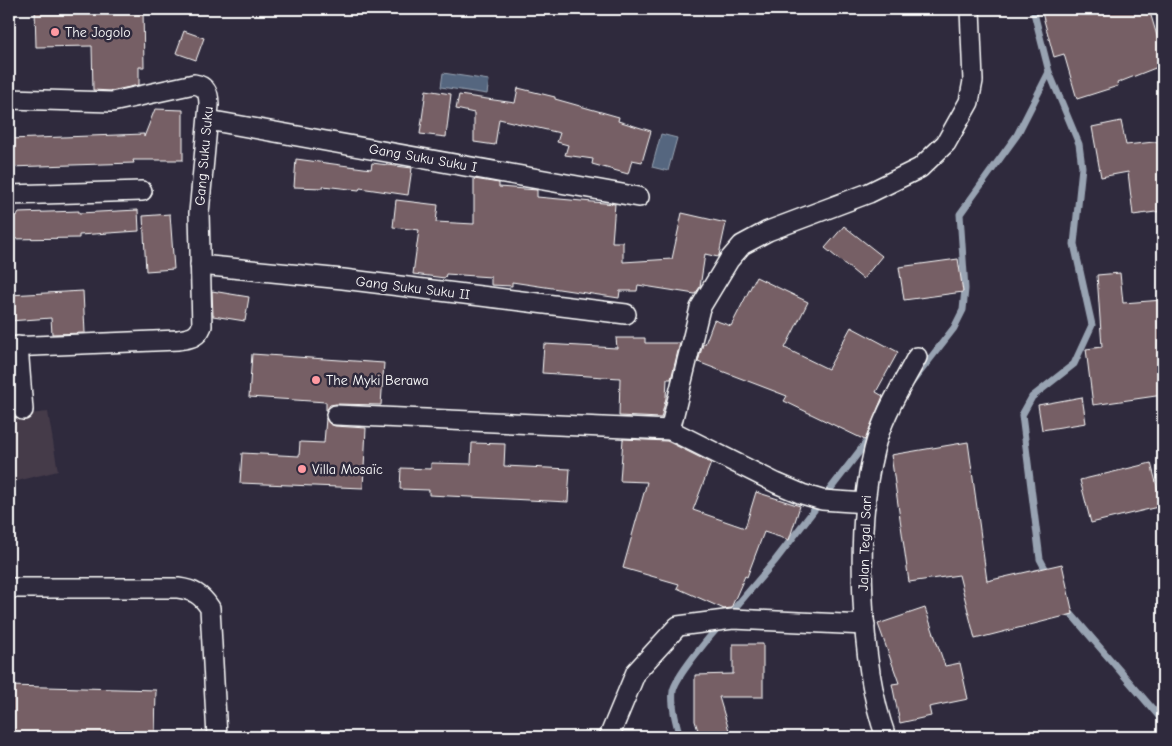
<svg xmlns="http://www.w3.org/2000/svg" width="1172" height="746" viewBox="0 0 1172 746" font-family="'Comic Neue',sans-serif">
<style>
.built{fill:#443a49}
.water{fill:#54667f;stroke:#98a3b2}
.lines{fill:none;stroke-linecap:round;stroke-linejoin:round}
.stream{stroke:#98a3b2;stroke-width:7}
.building{fill:#765f65;stroke:#fff}
.street-casing{stroke:#fff;stroke-width:22}
.street{stroke:#2f2a3d;stroke-width:19}
.poi-dot{fill:#ff9aa2;stroke:#2f2a3d;stroke-width:2}
.labels{text-anchor:middle;dominant-baseline:central;stroke-width:5;stroke-linejoin:round;paint-order:stroke}
.poi-label{font-size:14px;fill:#fff;stroke:#2f2a3d;text-anchor:start}
.street-label{font-size:14px;fill:#fff;stroke:#2f2a3d}
</style>
<rect width="100%" height="100%" fill="#2f2a3d"/>
<filter id="ink" filterUnits="userSpaceOnUse"><feTurbulence type="fractalNoise" baseFrequency=".02" numOctaves="2"/><feDisplacementMap in="SourceGraphic" scale="10" xChannelSelector="R" yChannelSelector="G"/><feConvolveMatrix kernelMatrix="1 2 1 2 8 2 1 2 1" color-interpolation-filters="sRGB"/></filter>
<g filter="url(#ink)">
<polygon class="built" points="48,412 58,471 9,483 9,416"/>
<g class="water">
<polygon points="443,73 489,80 487,94 441,87"/>
<polygon points="661,134 677,138 668,171 652,167"/>
</g>
<g class="lines">
<g class="stream">
<polyline points="1049,72 1079,144 1082,167 1074,244 1092,325 1074,364 1032,397 1022,415 1040,559 1049,576"/>
<polyline points="912,382 954,328 963,310 965,289 960,214 1017,135 1049,72 1033,9"/>
<polyline points="1066,608 1163,721"/>
<polyline points="728,616 774,562 872,435"/>
<path d="M 680,737 C 676,723 671,705 673,691 C 676,676 710,636 721,624"/>
</g>
</g>
<g class="building">
<polygon points="35,9 143,9 144,67 139,67 139,85 111,91 93,90 92,46 36,47"/>
<polygon points="1041,9 1149,9 1158,39 1163,38 1163,65 1117,83 1118,86 1077,99 1064,54 1054,57"/>
<polygon points="184,31 204,38 196,60 176,53"/>
<polygon points="518,88 555,97 555,99 619,117 618,121 651,131 642,162 632,160 628,174 592,164 593,159 565,155 568,145 557,142 560,133 499,119 495,145 474,142 474,113 456,109 459,95 515,103"/>
<polygon points="426,90 451,94 446,137 420,134"/>
<polygon points="155,109 183,110 183,160 133,160 134,163 9,167 9,139 144,134 144,137"/>
<polygon points="1121,121 1126,145 1163,141 1163,211 1133,215 1128,172 1101,177 1092,127"/>
<polygon points="296,159 371,169 372,163 412,168 408,195 360,188 359,190 323,186 323,188 294,187"/>
<polygon points="474,179 499,183 499,187 537,190 537,197 615,204 612,242 623,242 623,262 672,259 682,213 726,223 719,255 718,257 705,254 700,287 695,294 638,285 637,291 620,291 619,298 512,282 512,286 491,285 491,277 446,274 445,278 413,274 419,230 393,227 396,200 438,205 436,222 474,224"/>
<polygon points="138,210 139,231 79,235 79,238 9,239 9,216 18,215 18,213 79,211 79,213"/>
<polygon points="170,214 174,269 146,271 143,216"/>
<polygon points="844,226 882,256 863,279 825,248"/>
<polygon points="958,259 963,292 904,300 899,267"/>
<polygon points="1120,273 1123,303 1163,300 1163,395 1093,405 1086,349 1102,347 1097,275"/>
<polygon points="756,277 808,302 785,348 791,351 828,369 851,327 898,352 876,392 883,396 865,440 784,401 787,396 698,362 703,344 705,344 714,320 731,326"/>
<polygon points="83,291 85,333 52,334 51,318 9,321 9,295"/>
<polygon points="212,291 249,297 245,321 213,316"/>
<polygon points="616,338 645,338 645,343 680,343 671,379 667,379 666,398 661,418 619,416 620,378 542,373 544,344 617,348"/>
<polygon points="252,354 384,363 381,405 336,404 330,405 326,411 326,402 249,397"/>
<polygon points="1082,397 1086,423 1042,430 1038,405"/>
<polygon points="326,418 330,424 335,426 366,428 363,488 240,483 242,453 299,456 300,442 324,443"/>
<polygon points="623,439 667,441 711,463 693,510 745,528 756,492 800,506 789,540 764,532 747,577 745,576 731,608 724,609 677,588 679,584 623,568 647,482 620,481"/>
<polygon points="968,442 987,581 1062,564 1073,614 975,639 959,575 909,582 891,455"/>
<polygon points="472,443 505,444 504,466 570,469 568,502 429,495 429,490 400,489 401,468 431,469 431,463 471,464"/>
<polygon points="1151,463 1162,506 1091,523 1080,480"/>
<polygon points="925,608 945,666 960,663 968,699 929,707 931,716 900,723 892,684 899,683 878,624"/>
<polygon points="733,644 763,644 763,697 719,697 731,737 700,737 695,721 695,675 733,674"/>
<polygon points="9,686 156,690 155,737 9,737"/>
</g>
<g class="lines">
<g class="street-casing">
<g id="street">
<path d="M 9,99 L 112,102 L 194,84 C 207,86 209,94 209,105 L 199,213 L 202,326 C 197,338 190,338 178,340 L 9,347"/>
<polyline points="208,120 639,197"/>
<polyline points="9,195 142,191"/>
<polyline points="200,265 343,279 626,314"/>
<polyline points="18,346 23,410"/>
<polyline points="336,415 670,430 776,483 802,494 822,500 866,503"/>
<polyline points="670,430 700,308 729,260 742,245 768,231 869,193 920,168 946,143 969,102 973,81 970,9"/>
<path d="M 9,588 L 178,588 C 193,590 201,594 210,608 L 217,737"/>
<polyline points="609,737 636,672 678,626 733,619 865,625"/>
<path d="M 886,737 C 859,663 855,527 874,450 C 882,417 901,387 917,357"/>
</g>
</g>
<use href="#street" class="street"/>
</g>
</g>
<g class="poi-dot">
<circle cx="55" cy="32" r="5"/>
<circle cx="316" cy="380" r="5"/>
<circle cx="302" cy="469" r="5"/>
</g>
<g class="labels">
<g class="poi-label">
<text x="65" y="32">The Jogolo</text>
<text x="326" y="380">The Myki Berawa</text>
<text x="312" y="469">Villa Mosaïc</text>
</g>
<g class="street-label">
<text transform="translate(204 156) rotate(-85)">Gang Suku Suku</text>
<text transform="translate(423 158) rotate(10)">Gang Suku Suku I</text>
<text transform="translate(413 288) rotate(7)">Gang Suku Suku II</text>
<text transform="translate(865 543) rotate(-88)">Jalan Tegal Sari</text>
</g>
</g>
<rect width="1172" height="746" fill="none" stroke="#2f2a3d" stroke-width="30"/>
<rect x="15" y="15" width="1142" height="716" fill="none" stroke="#fff" stroke-width="2" filter="url(#ink)"/>
</svg>
